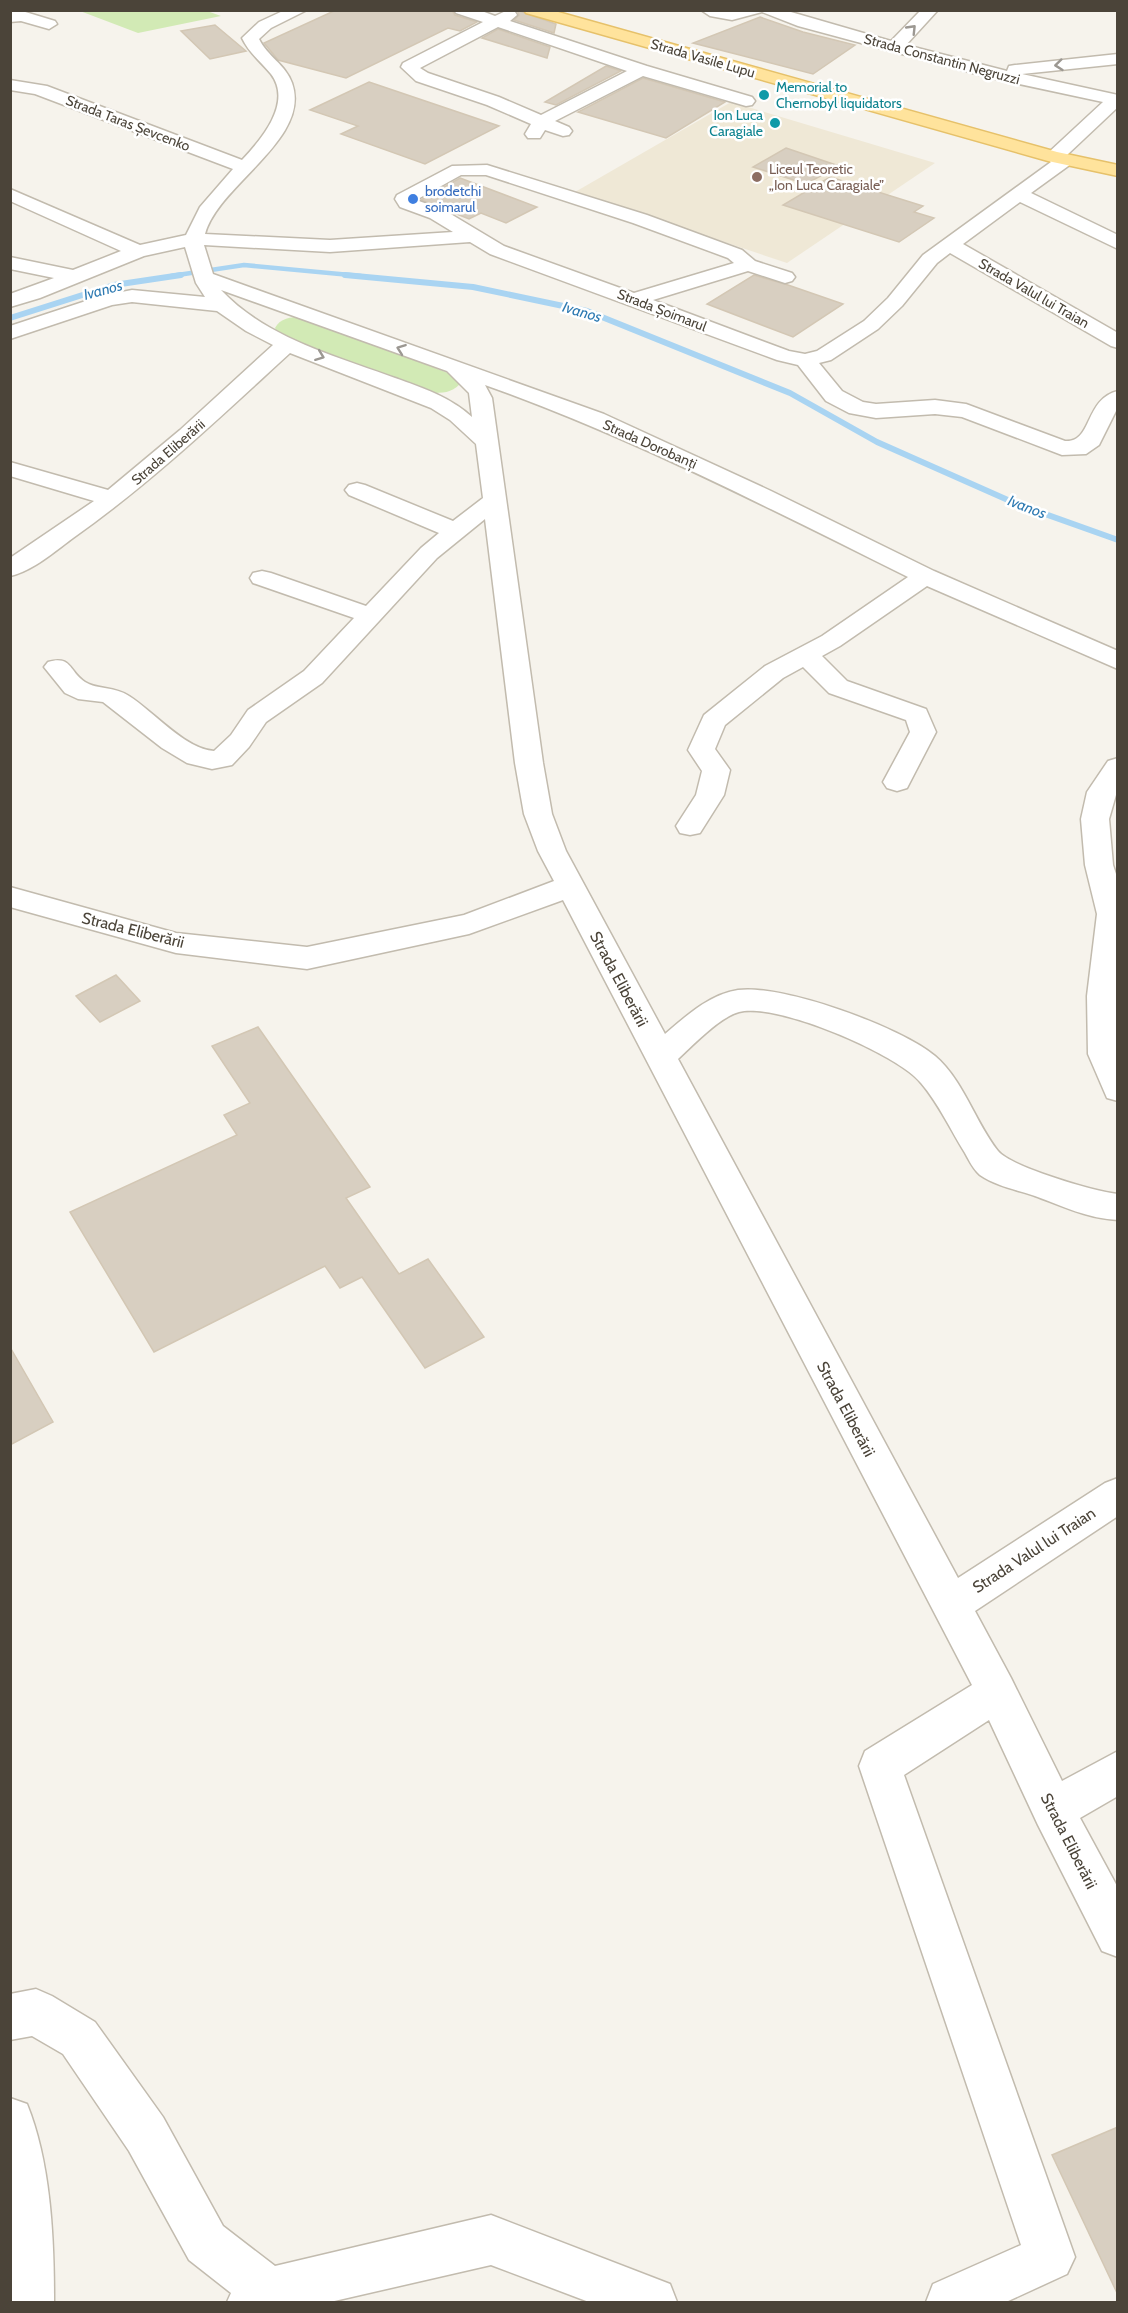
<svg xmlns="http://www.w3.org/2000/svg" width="1128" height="2313" viewBox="0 0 1128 2313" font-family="Cabin,sans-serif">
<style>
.education{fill:#efe8d6}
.green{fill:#d2eab5}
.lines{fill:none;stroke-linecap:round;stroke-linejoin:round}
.stream-far1{stroke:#a9d4f2;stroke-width:4.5}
.stream{stroke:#a9d4f2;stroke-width:6}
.building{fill:#d8cfc1;stroke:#d3c7b4;stroke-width:1.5}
.minor-casing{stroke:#c2bbae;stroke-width:3}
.major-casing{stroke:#e6c16a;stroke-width:3}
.minor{fill:#fff;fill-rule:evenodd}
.major{fill:#ffe39c;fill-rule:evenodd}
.oneway{stroke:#9c9892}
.culture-dot{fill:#0f9aa8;stroke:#fff;stroke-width:2}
.education-dot{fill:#8d6e63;stroke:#fff;stroke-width:2}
.shop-dot{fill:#3f7fe0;stroke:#fff;stroke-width:2}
.labels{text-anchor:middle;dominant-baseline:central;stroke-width:5;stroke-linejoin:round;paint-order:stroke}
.far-street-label{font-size:14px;fill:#4b4439;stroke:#fff}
.far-culture-label{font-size:14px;fill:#0d838f;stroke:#fff;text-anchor:start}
.far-education-label{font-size:14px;fill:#785e54;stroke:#fff;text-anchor:start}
.far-shop-label{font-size:14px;fill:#366cbe;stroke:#fff;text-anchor:start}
.far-water-label{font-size:15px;font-style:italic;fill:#2e7ab2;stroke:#fff}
.street-label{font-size:16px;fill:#4b4439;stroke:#fff}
</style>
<rect width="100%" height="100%" fill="#f6f3ec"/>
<polygon class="education" points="731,102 935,163 787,263 575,192"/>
<g class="green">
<polygon points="207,11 221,16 138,33 80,11"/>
<path d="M 301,317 L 456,376 L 460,384 C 451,393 443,393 430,393 L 278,334 L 275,328 C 280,318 291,317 301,317 Z"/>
</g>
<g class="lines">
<polyline class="stream-far1" points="171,276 244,265 361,276"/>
<g class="stream">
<polyline points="345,275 473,287 587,311 790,393 877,442 1017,504 1118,540"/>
<polyline points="10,318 114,285 181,275"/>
</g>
</g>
<g class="building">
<polygon points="336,10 452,10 455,15 477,22 460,31 448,28 346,78 278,60 264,43"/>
<polygon points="517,10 556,24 554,33 514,20 519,15"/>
<polygon points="760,17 803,32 855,45 813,74 693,43"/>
<polygon points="215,25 246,51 210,59 181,31"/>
<polygon points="498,29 550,47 547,58 482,38"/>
<polygon points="606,66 621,71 556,105 545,102"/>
<polygon points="643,78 725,102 666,138 578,112"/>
<polygon points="369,82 499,126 425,164 341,134 358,126 310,110"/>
<polygon points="786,148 839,166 806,184 753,167"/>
<polygon points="830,177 923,206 914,212 934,218 899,242 783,205"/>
<polygon points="460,178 537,207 506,223 481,213 469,219 421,200"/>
<polygon points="754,275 788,285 843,304 793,337 707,304"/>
<polygon points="116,975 140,1001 100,1022 76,996"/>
<polygon points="258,1027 370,1187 346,1198 399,1274 428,1259 484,1337 425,1368 362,1277 340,1288 325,1266 154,1352 70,1212 237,1135 224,1115 250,1103 212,1046"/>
<polygon points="10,1347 53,1422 10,1445"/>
<polygon points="1118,2127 1118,2295 1052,2155"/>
</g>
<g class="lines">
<g class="minor-casing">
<g id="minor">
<path d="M 285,10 L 307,10 L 271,28 L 259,39 C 267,56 286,65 292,83 C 312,139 218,185 205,234 L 330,240 L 453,232 L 430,218 L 400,207 L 395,199 L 397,195 L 452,166 L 487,165 L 647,215 L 742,250 L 755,261 L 792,273 L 795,277 L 792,281 L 785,283 L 748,271 L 653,300 L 789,351 L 805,354 L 817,351 L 864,321 L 888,298 L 923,255 L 1051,162 L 1045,157 L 1048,153 L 1103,102 L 991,78 L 798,26 L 762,12 L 732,20 L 710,16 L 701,10 L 784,10 L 891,41 L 921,10 L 938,10 L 906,45 L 1007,71 L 1009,66 L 1015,65 L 1118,54 L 1118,64 L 1022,74 L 1118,95 L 1118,107 L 1067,155 L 1074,160 L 1071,164 L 1031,193 L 1118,235 L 1118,249 L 1020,202 L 963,244 L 1118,333 L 1118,348 L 1111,346 L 950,253 L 937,263 L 902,306 L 878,329 L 831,360 L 819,363 L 842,391 L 863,402 L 876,404 L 935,400 L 966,404 L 1065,441 C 1093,443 1084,399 1118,391 L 1118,407 L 1099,445 L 1086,454 L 1062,455 L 962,417 L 935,414 L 876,418 L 849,413 L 826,401 L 798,365 L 777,360 L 490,254 L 470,242 L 330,252 L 204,245 L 213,274 L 604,414 L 771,491 L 934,571 L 1118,651 L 1118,669 L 927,586 L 840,646 L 822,656 L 847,681 L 926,709 L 936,732 L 907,788 L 897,791 L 887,788 L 883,782 L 910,732 L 906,720 L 829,693 L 803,667 L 783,678 L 725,725 L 715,749 L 730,770 L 724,795 L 700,833 L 690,835 L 680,833 L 676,826 L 696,795 L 702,771 L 688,750 L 704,715 L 765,666 L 822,636 L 908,577 C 769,508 631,437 485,385 L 492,398 L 543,763 L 552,814 L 566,851 L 665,1034 C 686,1016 710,994 738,990 C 782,984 901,1027 935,1056 C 964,1081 975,1122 998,1151 C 1011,1167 1096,1192 1118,1194 L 1118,1220 C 1089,1219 1062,1206 1035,1196 C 1017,1190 996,1186 980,1175 C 973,1169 969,1160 965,1153 C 950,1129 939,1104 921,1083 C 898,1054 776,1002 739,1012 C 720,1017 693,1045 678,1059 L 958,1578 L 1105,1483 L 1118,1478 L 1118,1516 L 975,1611 L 1011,1678 L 1062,1781 L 1118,1751 L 1118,1796 L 1080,1818 L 1118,1888 L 1118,1957 L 1102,1951 L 1038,1825 L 989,1720 L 904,1775 L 1075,2257 L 1067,2274 L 1006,2302 L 926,2302 L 933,2284 L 1021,2245 L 859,1766 L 865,1751 L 972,1685 L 563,900 L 469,934 L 307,969 L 176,953 L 10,907 L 10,887 L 176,933 L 307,947 L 464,915 L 554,881 L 538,851 L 524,814 L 515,763 L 485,519 L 437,558 L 322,683 L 266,722 L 249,747 L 232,765 L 212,769 L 187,763 L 162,748 L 103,702 L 78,699 L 65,693 L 44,667 L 48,662 C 72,655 69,672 85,682 C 98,690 114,686 129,696 C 153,711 185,749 214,751 L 231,735 L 248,710 L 304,671 L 354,618 L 253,583 L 250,578 L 253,573 L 262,571 L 271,573 L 366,606 L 421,548 L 439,533 L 349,495 L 345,490 L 349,485 L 357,483 L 365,485 L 453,521 L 483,498 L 476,444 L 450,420 L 431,408 L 290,353 C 220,417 151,483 73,538 C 55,551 33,571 10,576 L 10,558 L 94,501 L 10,476 L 10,462 L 108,490 L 180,430 L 273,345 L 246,331 L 217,311 L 132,302 L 112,305 L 10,339 L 10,326 L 101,296 L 132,290 L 205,297 L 196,283 L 185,247 L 144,256 L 40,298 L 10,307 L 10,294 L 54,278 L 10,269 L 10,257 L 73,270 L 121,251 L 10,201 L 10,189 L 140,245 L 186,235 L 200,207 L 233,169 L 35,94 L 10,90 L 10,80 L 47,86 L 242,160 C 261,140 293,103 271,74 C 261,62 249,53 242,38 L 259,22 ZM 461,175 L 486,175 L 633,223 L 728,258 L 734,263 L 634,293 L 504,246 L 444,210 L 416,200 ZM 221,290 L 447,371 L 469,393 L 472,417 C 450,397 423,388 395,378 C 335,356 266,338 221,290 Z"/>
<path d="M 454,10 L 479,10 L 495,16 L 508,10 L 515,12 L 517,15 L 510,21 L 647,66 L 752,97 L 755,101 L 752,105 L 746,106 L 643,76 L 555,121 L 569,127 L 572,131 L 569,135 L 563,136 L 545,130 L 540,138 L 528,138 L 525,134 L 531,124 L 487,105 L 416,81 L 401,67 L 403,63 L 483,22 L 456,13 ZM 498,27 L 627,71 L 541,115 L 499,97 L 428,73 L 420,68 Z"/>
<polygon points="22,11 55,21 57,24 49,29 21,21 10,22 10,12"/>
<polygon points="1118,758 1118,788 1109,819 1113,865 1118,880 1118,1101 1107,1098 1088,1054 1087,996 1097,914 1085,865 1081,819 1087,792 1108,761"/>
<polygon points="36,1989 52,1996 95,2022 163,2117 223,2226 275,2266 491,2215 670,2284 677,2302 589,2302 491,2265 330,2302 227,2302 231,2293 189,2260 129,2151 63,2054 32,2036 10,2040 10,1994"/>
<path d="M 10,2098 L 27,2104 C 51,2163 54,2239 54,2302 L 10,2302 Z"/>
</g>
</g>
<g class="major-casing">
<polygon id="major" points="524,10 551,10 1057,152 1118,165 1118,176 1048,161 526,13"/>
</g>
<use href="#minor" class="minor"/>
<use href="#major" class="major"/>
</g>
<defs><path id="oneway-chevron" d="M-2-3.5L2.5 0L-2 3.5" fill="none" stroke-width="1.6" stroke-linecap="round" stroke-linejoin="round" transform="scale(1.5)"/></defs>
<g class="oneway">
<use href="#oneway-chevron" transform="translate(912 29) rotate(-46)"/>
<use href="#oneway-chevron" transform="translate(1059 65) rotate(174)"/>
<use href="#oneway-chevron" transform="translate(401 349) rotate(-160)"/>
<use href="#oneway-chevron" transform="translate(320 356) rotate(21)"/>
</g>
<g class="culture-dot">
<circle cx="764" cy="95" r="6"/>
<circle cx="775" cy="123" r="6"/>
</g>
<circle class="education-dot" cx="757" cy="177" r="6"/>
<circle class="shop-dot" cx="413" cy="199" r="6"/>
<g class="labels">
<g class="far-street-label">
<text transform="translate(703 58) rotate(16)">Strada Vasile Lupu</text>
<text transform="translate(942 59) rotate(15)">Strada Constantin Negruzzi</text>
<text transform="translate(128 123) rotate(21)">Strada Taras Șevcenko</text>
<text transform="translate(1034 293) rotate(30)">Strada Valul lui Traian</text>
<text transform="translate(662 310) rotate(21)">Strada Șoimarul</text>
<text transform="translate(650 444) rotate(24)">Strada Dorobanți</text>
<text transform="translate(168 452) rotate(-41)">Strada Eliberării</text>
</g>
<g class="far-culture-label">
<text x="776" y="87">Memorial to<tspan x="776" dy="16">Chernobyl liquidators</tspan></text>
<text x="763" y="115" text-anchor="end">Ion Luca<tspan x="763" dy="16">Caragiale</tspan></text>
</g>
<g class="far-education-label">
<text x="769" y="169">Liceul Teoretic<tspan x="769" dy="16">„Ion Luca Caragiale”</tspan></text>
</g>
<g class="far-shop-label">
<text x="425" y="191">brodetchi<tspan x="425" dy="16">soimarul</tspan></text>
</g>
<g class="far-water-label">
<text transform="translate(103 290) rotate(-15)">Ivanos</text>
<text transform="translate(582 312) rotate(16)">Ivanos</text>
<text transform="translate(1027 507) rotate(21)">Ivanos</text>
</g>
<g class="street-label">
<text transform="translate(133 930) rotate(14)">Strada Eliberării</text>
<text transform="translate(619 979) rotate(62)">Strada Eliberării</text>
<text transform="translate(846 1409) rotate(62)">Strada Eliberării</text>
<text transform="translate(1034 1550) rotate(-33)">Strada Valul lui Traian</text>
<text transform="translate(1069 1841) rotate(63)">Strada Eliberării</text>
</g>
</g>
<rect width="1128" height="2313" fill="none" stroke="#4b4439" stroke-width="24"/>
</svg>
